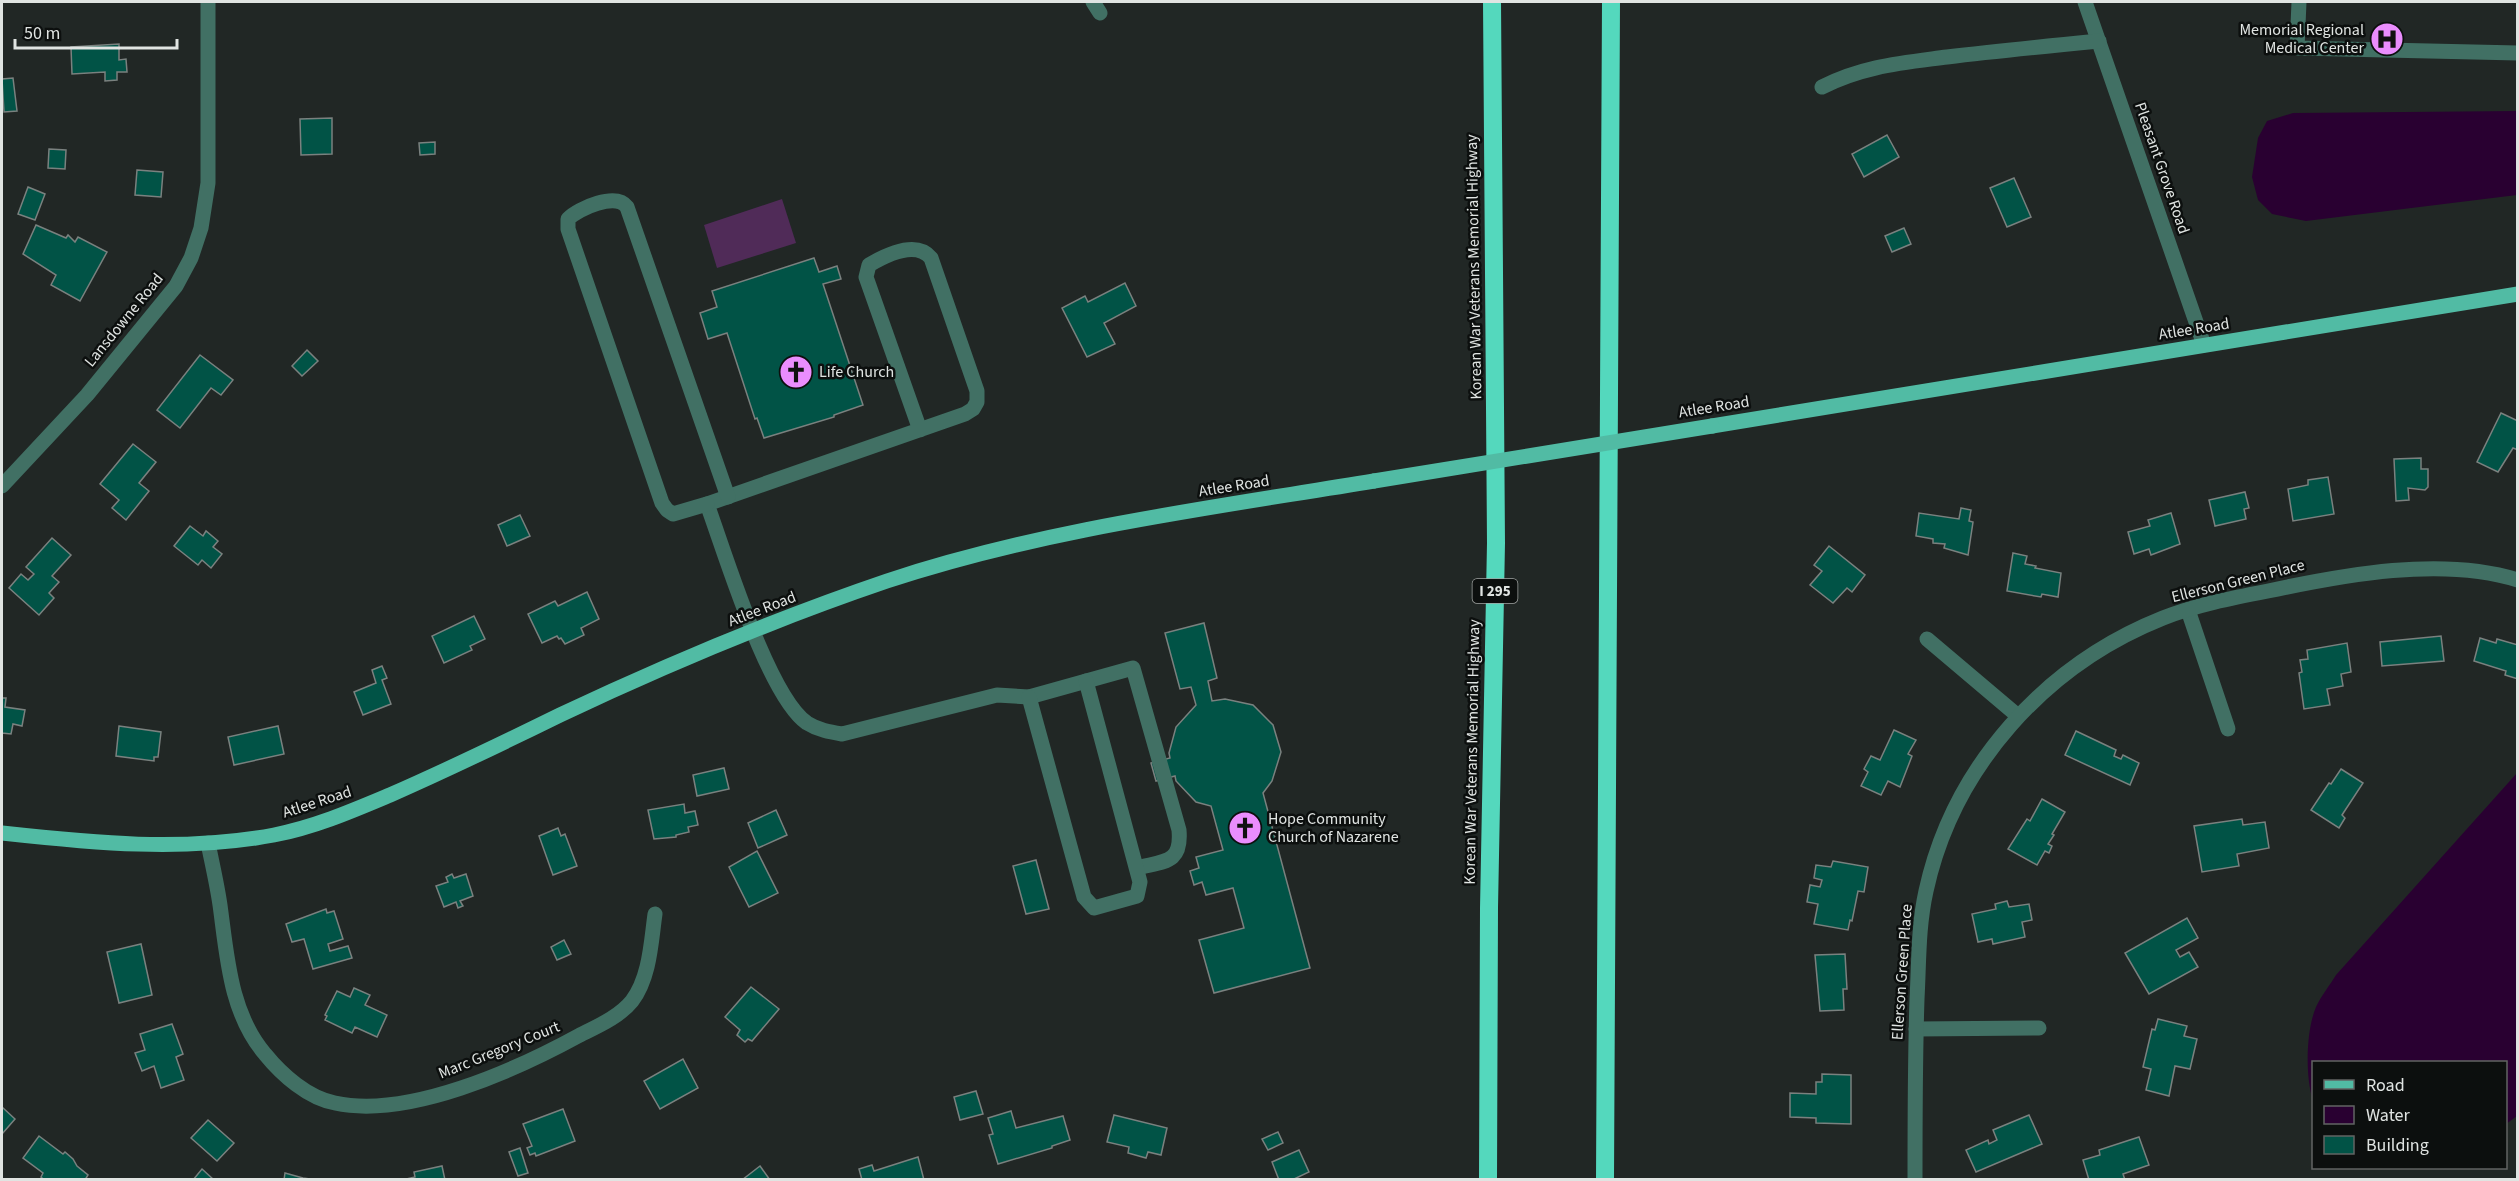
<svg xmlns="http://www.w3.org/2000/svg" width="2519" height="1181" viewBox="0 0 2519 1181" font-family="'Source Sans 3',sans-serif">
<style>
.green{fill:#502b58}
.water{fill:#290031}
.building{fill:#015346;stroke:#7a817f;stroke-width:1.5}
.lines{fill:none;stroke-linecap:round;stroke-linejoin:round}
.minor{stroke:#417064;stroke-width:15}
.major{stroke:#51bba4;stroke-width:15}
.highway{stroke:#54d8bd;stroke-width:18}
.major-bridge{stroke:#51bba4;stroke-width:15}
.labels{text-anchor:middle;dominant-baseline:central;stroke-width:5;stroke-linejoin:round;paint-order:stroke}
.shield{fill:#0c0f0e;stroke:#a0a4a2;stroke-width:1.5}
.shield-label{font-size:15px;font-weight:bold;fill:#e0e4e2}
.poi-label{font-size:16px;fill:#e0e4e2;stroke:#0c0f0e;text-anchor:start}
.street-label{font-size:16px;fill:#e0e4e2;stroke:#0c0f0e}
</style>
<rect width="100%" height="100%" fill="#212725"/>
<polygon class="green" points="782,199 796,243 717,268 704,225"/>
<g class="water">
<polygon points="2517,111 2517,195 2306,221 2272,214 2258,200 2252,177 2258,138 2267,121 2293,113"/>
<path d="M 2517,773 L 2517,1116 L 2506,1124 L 2506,1062 L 2314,1062 L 2313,1100 C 2305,1077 2306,1030 2316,1007 C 2321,996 2330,985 2336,975 Z"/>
</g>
<g class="building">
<polygon points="119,44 119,60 126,59 127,72 117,72 117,80 105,81 105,72 72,74 71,47"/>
<polygon points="13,78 17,111 4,112 2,79"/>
<polygon points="332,118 332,154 301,155 300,119"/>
<polygon points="1887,135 1899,157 1864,177 1852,154"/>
<polygon points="435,142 435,154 420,155 419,143"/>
<polygon points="49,149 66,150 65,169 48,168"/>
<polygon points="137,170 163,172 161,197 135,195"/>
<polygon points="2014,178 2031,217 2007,227 1990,188"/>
<polygon points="28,187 45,194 35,220 18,214"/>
<polygon points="36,225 66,238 68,235 75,242 78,237 107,252 80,301 51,285 56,275 23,254"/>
<polygon points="1904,228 1911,244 1892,252 1885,236"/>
<polygon points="814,258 819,272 837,266 841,279 823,284 863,405 834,415 834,417 764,438 757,418 755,419 727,333 708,339 700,313 717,307 712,291"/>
<polygon points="1125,283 1136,306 1104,323 1115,344 1087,357 1062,308 1085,296 1088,302"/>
<polygon points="307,350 318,361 302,376 292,366"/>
<polygon points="200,355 233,380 221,395 211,388 180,428 157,410"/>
<polygon points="2501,413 2518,421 2518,450 2513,448 2498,472 2477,462"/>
<polygon points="133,444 156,462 139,483 149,491 126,520 112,508 119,500 100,484"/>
<polygon points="2421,458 2421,469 2428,469 2428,487 2425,490 2408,488 2409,500 2396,501 2394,459"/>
<polygon points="2328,477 2334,514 2293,521 2288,489 2308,485 2308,480"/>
<polygon points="2245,492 2249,508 2244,509 2246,519 2215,526 2209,500"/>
<polygon points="1961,508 1971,510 1969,521 1973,522 1968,555 1944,548 1945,544 1933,543 1933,539 1916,536 1919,513 1959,519"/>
<polygon points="2171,513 2180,544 2151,555 2149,549 2134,554 2128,532 2150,526 2148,520"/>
<polygon points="520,515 530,536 507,546 498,525"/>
<polygon points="190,526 203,536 206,531 218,541 213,547 222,554 211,568 202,560 198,565 174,546"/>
<polygon points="52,538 71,555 52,576 59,582 49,593 54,598 39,615 9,588 21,574 28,580 34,574 26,567"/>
<polygon points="1829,546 1865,575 1852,592 1847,588 1833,603 1810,585 1822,571 1814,565"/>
<polygon points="2013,553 2027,556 2025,564 2036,566 2035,568 2061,573 2058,597 2042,594 2041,597 2007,591"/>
<polygon points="587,592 599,619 581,628 584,635 565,644 561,638 559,639 557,636 542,643 528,614 555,601 558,606"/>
<polygon points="474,616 485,639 470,646 472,650 444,663 432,636"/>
<polygon points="1204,623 1217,678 1208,681 1212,701 1225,699 1253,705 1273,725 1281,752 1272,781 1263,793 1310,968 1214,993 1199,940 1244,928 1233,888 1206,895 1202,882 1194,885 1190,871 1199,868 1196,857 1223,850 1211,806 1196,802 1176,781 1175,776 1156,781 1151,763 1170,758 1169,753 1176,727 1196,705 1191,687 1180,689 1165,633"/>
<polygon points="2441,636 2444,661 2382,666 2380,642"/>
<polygon points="2480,638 2496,643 2497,639 2518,645 2518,679 2505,675 2506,671 2474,661"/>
<polygon points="2347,643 2351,672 2341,674 2343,686 2327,689 2330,705 2304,709 2299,673 2302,672 2300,660 2308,659 2307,650"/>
<polygon points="382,666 387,678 382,680 391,704 363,715 354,692 376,683 372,670"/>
<polygon points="2,698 6,698 5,707 25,710 22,726 13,724 11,734 2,733"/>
<polygon points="119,726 161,732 158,757 154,757 154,761 116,756"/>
<polygon points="278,726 284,754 234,765 228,737"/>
<polygon points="1894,730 1916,740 1908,754 1912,756 1900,787 1888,781 1881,795 1861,786 1868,772 1864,769 1871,756 1880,760"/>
<polygon points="2076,731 2116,750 2114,756 2121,759 2123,755 2139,763 2130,785 2065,755"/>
<polygon points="724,768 729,789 697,796 693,775"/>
<polygon points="2341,769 2363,783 2342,815 2345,818 2339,828 2311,810 2329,783 2331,784"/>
<polygon points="2042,799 2065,812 2052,834 2054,835 2048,844 2052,846 2049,853 2045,851 2037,865 2008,849 2027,819 2030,821"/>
<polygon points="684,804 685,813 695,811 698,825 688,827 689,832 676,835 676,837 654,839 648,810"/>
<polygon points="776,810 787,835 758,848 748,823"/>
<polygon points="2242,819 2243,825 2265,822 2269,848 2237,854 2239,866 2202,872 2194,826"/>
<polygon points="558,828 561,836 565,834 577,866 553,875 539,836"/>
<polygon points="757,851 778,893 749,907 729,867"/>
<polygon points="1036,860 1049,909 1026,914 1013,866"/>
<polygon points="1833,861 1868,867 1864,892 1858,891 1852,921 1850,920 1848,930 1814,924 1818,904 1807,902 1810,885 1820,887 1822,880 1814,878 1816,865 1831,867"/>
<polygon points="452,874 454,878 466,874 473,896 460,901 463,906 458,908 456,902 444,907 436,886 448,882 446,877"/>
<polygon points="2007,901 2009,907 2029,904 2032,920 2022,922 2025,937 1993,944 1992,939 1978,942 1972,914 1996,909 1995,904"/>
<polygon points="326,909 327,913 334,911 343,939 328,944 330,951 348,946 352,958 313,969 304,939 292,942 286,924"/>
<polygon points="2187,918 2198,938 2176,950 2180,957 2189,952 2198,967 2149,994 2125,953"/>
<polygon points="564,940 571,954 557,960 551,947"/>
<polygon points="141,944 152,995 119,1003 107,952"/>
<polygon points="1845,954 1847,989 1843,989 1844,1010 1820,1011 1815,955"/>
<polygon points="751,987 779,1009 752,1041 748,1039 745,1042 737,1035 740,1030 725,1017"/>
<polygon points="354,988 370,995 365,1005 387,1015 377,1037 355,1027 352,1033 325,1020 327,1016 325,1015 337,991 350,997"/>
<polygon points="2158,1019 2187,1026 2184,1036 2197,1039 2190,1069 2175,1066 2169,1096 2146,1090 2151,1069 2143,1067 2152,1029 2155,1030"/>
<polygon points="172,1024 183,1054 176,1057 184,1080 161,1088 154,1066 142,1071 135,1053 145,1050 140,1034"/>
<polygon points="683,1059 698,1088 660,1109 644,1081"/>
<polygon points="1822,1074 1851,1075 1851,1124 1816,1123 1816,1118 1790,1117 1790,1093 1816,1094 1816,1082 1822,1082"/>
<polygon points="976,1091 983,1114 960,1120 954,1097"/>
<polygon points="2,1107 15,1119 2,1134"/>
<polygon points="563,1109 575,1141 536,1156 535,1153 530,1155 527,1148 532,1146 523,1124"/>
<polygon points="1011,1111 1016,1128 1063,1116 1070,1140 1052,1146 1052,1148 998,1164 989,1135 993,1134 988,1118"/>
<polygon points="1114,1115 1167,1128 1161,1155 1148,1152 1146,1158 1128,1153 1129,1147 1107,1142"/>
<polygon points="2029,1115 2042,1144 1976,1172 1966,1150 1988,1140 1989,1144 1997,1140 1993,1130"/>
<polygon points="208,1120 234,1143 217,1161 191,1138"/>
<polygon points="1278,1132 1283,1143 1268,1150 1262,1139"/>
<polygon points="39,1136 63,1154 65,1152 73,1159 77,1166 88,1175 85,1180 44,1180 41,1177 43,1173 23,1158"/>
<polygon points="2139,1137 2149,1165 2123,1174 2125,1180 2089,1180 2083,1160 2100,1155 2099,1150"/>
<polygon points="520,1148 528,1173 518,1176 509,1152"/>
<polygon points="1299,1150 1309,1172 1292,1180 1279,1180 1272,1162"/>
<polygon points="918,1157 924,1180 862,1180 859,1169 872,1165 874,1171"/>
<polygon points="442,1166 445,1180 402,1180 415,1177 414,1172"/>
<polygon points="760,1166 770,1180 742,1180"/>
<polygon points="202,1169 214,1180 193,1180"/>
<polygon points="285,1173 303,1178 317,1180 284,1180"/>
</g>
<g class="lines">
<g class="minor">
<polyline points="1093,2 1100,13"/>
<polyline points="2085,2 2204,345"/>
<polyline points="2299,2 2297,48 2518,53"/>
<path d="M 1822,87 C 1863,66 1902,63 1947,57 C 1997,51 2048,46 2099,41"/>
<path d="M 920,430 L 866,277 L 869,265 C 886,255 916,240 931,258 L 977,391 L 977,402 L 973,409 L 965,414 L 707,504 C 725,553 768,696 807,723 C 818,730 830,732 842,734 L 997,695 L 1029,697 L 1133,668 L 1179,830 C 1182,864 1164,861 1137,868"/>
<polyline points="2,486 87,395 176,286 191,258 201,228 208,183 208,2"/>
<path d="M 707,504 L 673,514 L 667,510 L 662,503 L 568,229 L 568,219 C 579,208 616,192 627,207 L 728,497"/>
<polyline points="2188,610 2228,729"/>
<polyline points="1927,639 2018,716"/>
<polyline points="1029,697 1084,897 1094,908 1137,896 1140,882 1086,681"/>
<path d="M 208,843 C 212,863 217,884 220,905 C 227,956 230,1013 265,1054 C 282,1075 308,1098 335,1103 C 408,1119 516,1070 580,1035 C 598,1026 619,1017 632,1001 C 650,977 651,942 655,914"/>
<polyline points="1916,1029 2039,1028"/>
<path d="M 1915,1180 C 1915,1119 1915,1059 1917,999 C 1919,963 1918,927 1926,891 C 1953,767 2045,665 2163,618 C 2196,605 2232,598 2268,591 C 2343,575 2442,556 2518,580"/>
</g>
<g class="major">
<polyline points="1712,426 2518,294"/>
<path d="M 2,833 C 93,843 183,852 274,835 C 315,827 352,811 390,795 C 447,770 503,743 560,715 C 666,665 775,619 887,581 C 1044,529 1211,508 1374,481"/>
</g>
<g class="highway">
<polyline points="1488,1180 1489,908 1496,543 1492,2"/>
<polyline points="1605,1180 1611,2"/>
</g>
<polyline class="major-bridge" points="1374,481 1712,426"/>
</g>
<defs>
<g id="hospital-disc" transform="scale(1.725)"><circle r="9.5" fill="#ea8dfd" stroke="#0c0f0e"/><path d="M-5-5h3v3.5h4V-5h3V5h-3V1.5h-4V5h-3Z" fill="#111"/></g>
<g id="church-disc" transform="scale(1.725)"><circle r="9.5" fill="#ea8dfd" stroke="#0c0f0e"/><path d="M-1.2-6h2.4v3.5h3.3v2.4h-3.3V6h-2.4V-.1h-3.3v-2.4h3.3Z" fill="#111"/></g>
</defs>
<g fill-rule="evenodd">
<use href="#hospital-disc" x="2387" y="39"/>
<use href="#church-disc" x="796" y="372"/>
<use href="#church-disc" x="1245" y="828"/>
</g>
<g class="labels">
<rect class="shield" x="1472.5" y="579" width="45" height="24" rx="4.5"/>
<g class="shield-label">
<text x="1495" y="591">I 295</text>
</g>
<g class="poi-label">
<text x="2364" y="30" text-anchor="end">Memorial Regional<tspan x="2364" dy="18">Medical Center</tspan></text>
<text x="819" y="372">Life Church</text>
<text x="1268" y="819">Hope Community<tspan x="1268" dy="18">Church of Nazarene</tspan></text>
</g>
<g class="street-label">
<text transform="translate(2162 168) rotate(71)">Pleasant Grove Road</text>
<text transform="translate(1474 267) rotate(-91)">Korean War Veterans Memorial Highway</text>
<text transform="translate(124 320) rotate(-51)">Lansdowne Road</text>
<text transform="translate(2194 329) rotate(-9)">Atlee Road</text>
<text transform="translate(1714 407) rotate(-9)">Atlee Road</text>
<text transform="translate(1234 486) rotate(-9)">Atlee Road</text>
<text transform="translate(2238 581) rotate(-14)">Ellerson Green Place</text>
<text transform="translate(762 609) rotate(-21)">Atlee Road</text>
<text transform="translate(1472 752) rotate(-89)">Korean War Veterans Memorial Highway</text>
<text transform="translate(317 802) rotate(-18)">Atlee Road</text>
<text transform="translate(1902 972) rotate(-86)">Ellerson Green Place</text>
<text transform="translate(499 1050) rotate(-22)">Marc Gregory Court</text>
</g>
</g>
<rect width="2519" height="1181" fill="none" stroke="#e0e4e2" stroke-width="6"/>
<rect x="2312" y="1061" width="195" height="108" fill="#0c0f0e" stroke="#616463" stroke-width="1.5"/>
<rect x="2324" y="1080" width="30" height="9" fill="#51bba4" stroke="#616463" stroke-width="1.5"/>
<text x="2366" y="1091" font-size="18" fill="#e0e4e2">Road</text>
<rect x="2324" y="1106" width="30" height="18" fill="#290031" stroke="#616463" stroke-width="1.5"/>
<text x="2366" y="1121" font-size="18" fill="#e0e4e2">Water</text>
<rect x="2324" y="1136" width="30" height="18" fill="#015346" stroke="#616463" stroke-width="1.5"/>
<text x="2366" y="1151" font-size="18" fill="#e0e4e2">Building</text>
<path d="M15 39v9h162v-9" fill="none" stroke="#e0e4e2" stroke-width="3"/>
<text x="24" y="39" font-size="18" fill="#e0e4e2" stroke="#0c0f0e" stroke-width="4.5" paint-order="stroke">50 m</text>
</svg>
